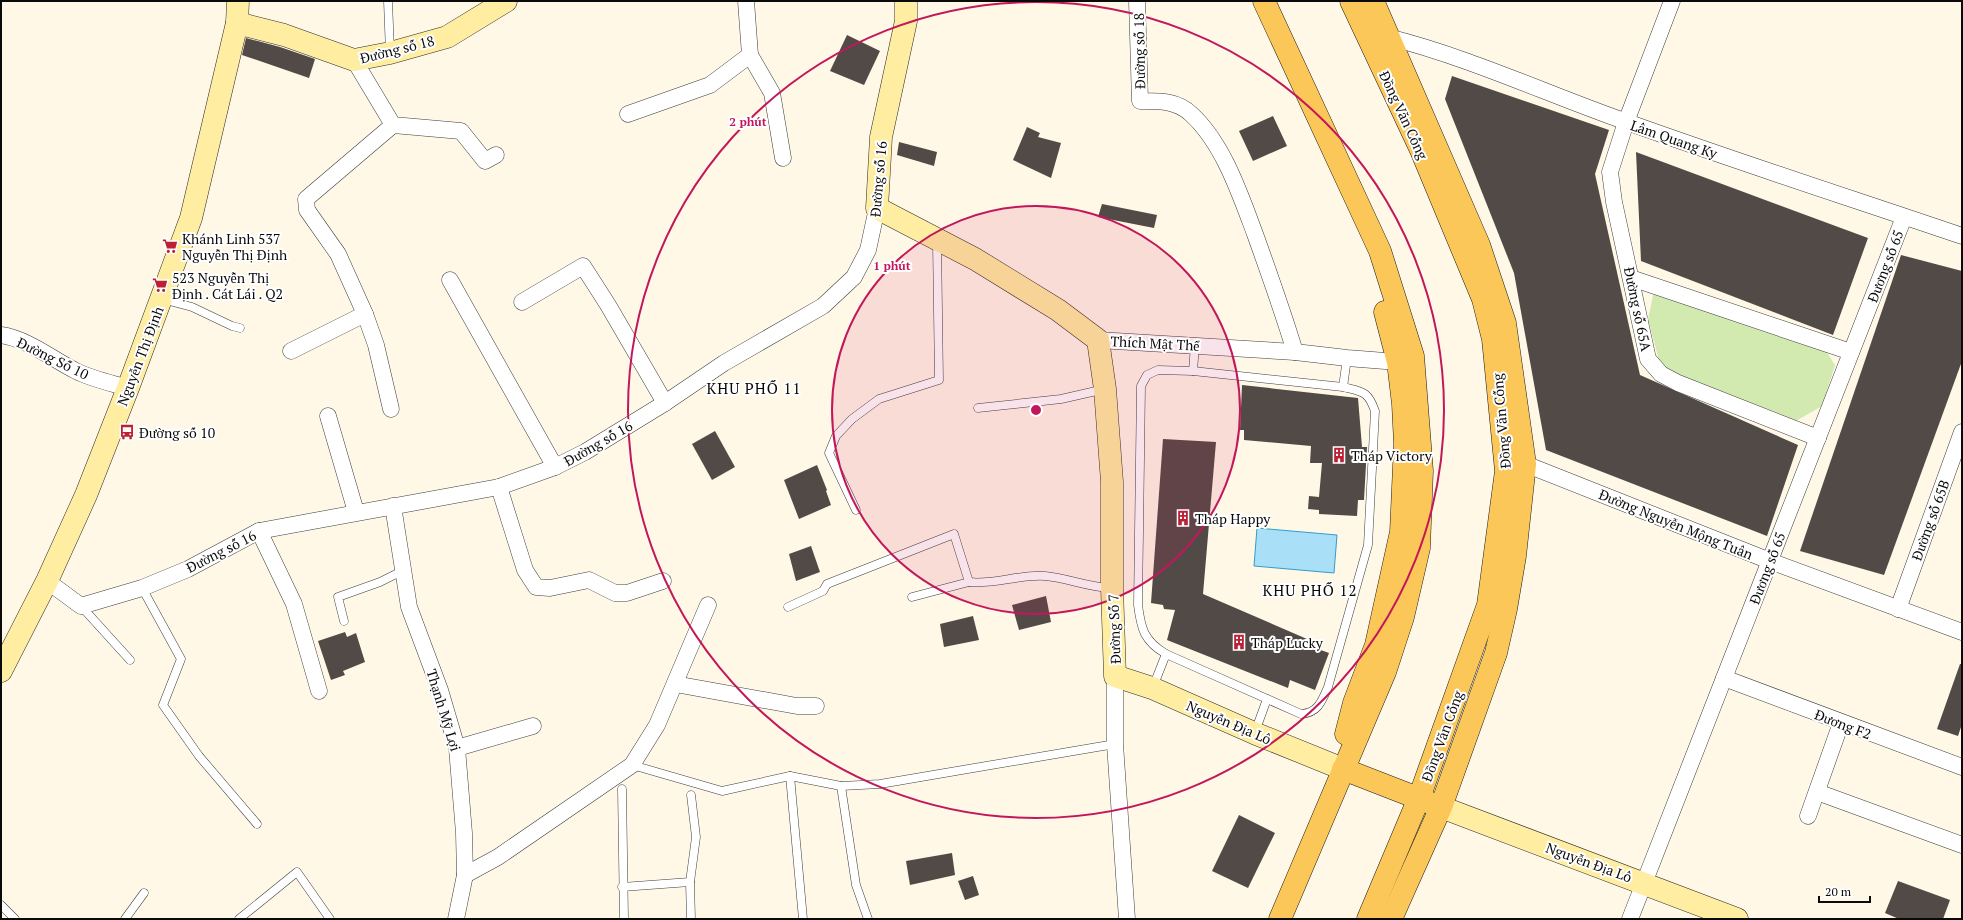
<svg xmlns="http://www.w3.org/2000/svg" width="1963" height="920" viewBox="0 0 1963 920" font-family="'PT Serif',serif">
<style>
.green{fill:#d2e9b0}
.water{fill:#aae0f7;stroke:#309ccf}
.building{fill:#524a46}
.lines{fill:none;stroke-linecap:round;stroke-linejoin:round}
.lane-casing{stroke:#3d3d3d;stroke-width:9}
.street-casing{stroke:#3d3d3d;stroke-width:17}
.secondary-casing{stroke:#2c2c2c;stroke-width:23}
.primary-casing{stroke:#1b1b1b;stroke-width:23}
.lane{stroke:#fff;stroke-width:8}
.street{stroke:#fff;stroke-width:16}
.secondary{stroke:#ffeda1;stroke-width:22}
.primary{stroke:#fcc759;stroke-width:22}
.ring{fill:none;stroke:#c2185b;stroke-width:2}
.labels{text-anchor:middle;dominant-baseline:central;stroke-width:4;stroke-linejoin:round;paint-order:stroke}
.street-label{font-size:14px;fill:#0a0a0a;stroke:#fff}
.poi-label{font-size:14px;fill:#0a0a0a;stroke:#fff;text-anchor:start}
.neighbourhood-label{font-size:15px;letter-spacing:1px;fill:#0a0a0a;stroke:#fff}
.centre{fill:#c2185b;stroke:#fff;stroke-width:2}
.ring-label{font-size:12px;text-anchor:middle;font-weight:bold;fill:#c2185b;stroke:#fff;stroke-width:4;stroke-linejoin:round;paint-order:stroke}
</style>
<rect width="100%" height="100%" fill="#fff8e6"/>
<polygon class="green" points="1654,291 1826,351 1835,365 1822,406 1796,421 1661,368 1648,319"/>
<polygon class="water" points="1257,528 1337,535 1334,573 1254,566"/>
<g class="building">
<polygon points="847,35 880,51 864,85 830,71"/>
<polygon points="246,38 280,47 315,59 309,78 242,55"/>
<polygon points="1452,76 1609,130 1595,174 1640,375 1798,445 1767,536 1546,450 1514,273 1445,99"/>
<polygon points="1273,116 1287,146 1253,161 1239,131"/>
<polygon points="1027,127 1040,133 1038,137 1061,143 1051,178 1013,160"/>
<polygon points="899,142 937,152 934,166 897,155"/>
<polygon points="1636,152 1868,238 1833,335 1641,261"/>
<polygon points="1102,204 1157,215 1154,228 1098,217"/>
<polygon points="1901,255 1962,271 1962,361 1884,575 1800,551"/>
<polygon points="1242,385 1358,398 1362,447 1367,447 1364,500 1358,500 1357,516 1319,514 1319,510 1308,509 1309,496 1319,497 1322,463 1310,463 1311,446 1244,440 1244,430 1240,430"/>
<polygon points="715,431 735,467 712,480 692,444"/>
<polygon points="1163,439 1216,442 1203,594 1307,639 1304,644 1329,653 1315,690 1290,680 1288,688 1167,640 1175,610 1164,609 1163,605 1151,603"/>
<polygon points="817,465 827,490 826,491 831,505 799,519 784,480"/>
<polygon points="811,546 820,572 796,581 789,554"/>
<polygon points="1046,596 1051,622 1019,630 1012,605"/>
<polygon points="973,616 979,640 944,647 940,624"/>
<polygon points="345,632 347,637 356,633 365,662 343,671 345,675 331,680 318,641"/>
<polygon points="1960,664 1962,664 1962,724 1958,736 1937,729"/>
<polygon points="1239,815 1275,833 1248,888 1212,871"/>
<polygon points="952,853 955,875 910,885 906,861"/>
<polygon points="973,876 979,895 965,900 958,881"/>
<polygon points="1898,881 1950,900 1943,919 1899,919 1885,913"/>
</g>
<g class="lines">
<g class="lane-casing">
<g id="lane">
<polyline points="388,1 390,52"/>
<polyline points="162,299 192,307 232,326 240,328"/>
<path d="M 1158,370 L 1193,371 L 1343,387 C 1363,392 1368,391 1375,411 L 1368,545 L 1328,687 C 1322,701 1318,713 1301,714 L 1166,654 C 1144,641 1141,629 1138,605 L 1141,386 L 1147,375 Z"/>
<polyline points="1193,371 1195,345"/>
<polyline points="1343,387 1347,358"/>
<polyline points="978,408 1061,399 1105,389"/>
<polyline points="856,510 829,453 836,436 852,419 879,399 939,380 937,242"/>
<path d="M 969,582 C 995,585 1019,574 1045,576 C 1068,578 1087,587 1111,588"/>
<polyline points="142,588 181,659 163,705 199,756 257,824"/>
<polyline points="81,606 130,660"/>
<polyline points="788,607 823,591 827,584 954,534 969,582 912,597"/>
<polyline points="344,621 338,597 380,582 404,570"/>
<polyline points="1153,687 1166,654"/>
<polyline points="1255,732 1267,699"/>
<polyline points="632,765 722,791 790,776 841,786 880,784 1115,744"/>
<polyline points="790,776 803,919"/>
<polyline points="841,786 856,885 868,919"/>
<polyline points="622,789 624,919"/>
<polyline points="691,795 696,837 690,882 691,919"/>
<polyline points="622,887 690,882"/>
<polyline points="1,905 15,919"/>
<polyline points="125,919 144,893"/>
<polyline points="239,919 297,872 330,919"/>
</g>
</g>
<g class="street-casing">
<g id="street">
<path d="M 1137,1 L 1140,101 C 1158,101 1177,100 1191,114 C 1223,143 1240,194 1255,234 C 1269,273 1283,312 1295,352"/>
<polyline points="1672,1 1626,122 1610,172 1614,202 1648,359 1661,374 1678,383 1818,438"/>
<path d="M 1388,37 C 1471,58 1547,94 1627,122 C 1738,162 1850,198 1962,236"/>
<polyline points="750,55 772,93 783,158"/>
<polyline points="354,60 393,125 461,131 485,161 496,155"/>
<polyline points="628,114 710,85 750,55 746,1"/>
<polyline points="1631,278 1851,352"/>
<polyline points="450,280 555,467"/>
<polyline points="522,302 583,266 608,305 665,403"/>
<polyline points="365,314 376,345 391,409"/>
<path d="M 1,335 C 28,339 52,359 76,371 C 92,379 111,383 128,388"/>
<polyline points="1098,340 1295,352 1347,358 1398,362"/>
<polyline points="291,351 365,314 338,254 307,210 306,199 393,125"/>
<polyline points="328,416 356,512"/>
<polyline points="1525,464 1770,561 1962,632"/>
<polyline points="499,487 525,570 536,587 550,588 589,580 615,593 627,593 663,581"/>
<polyline points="393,506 409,607 440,690 457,748 464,833 465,875 456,919"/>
<polyline points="259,531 294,604 319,691"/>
<polyline points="47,581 81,606 142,588 188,569 259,531 499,487 555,467 585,452 665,403 724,363 823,306 854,277 868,250 877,208"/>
<polyline points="1898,609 1962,432"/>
<polyline points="1115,676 1115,744 1127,919"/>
<polyline points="1724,678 1962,767"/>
<polyline points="675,684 797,706 816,706"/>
<polyline points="457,748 533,726"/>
<polyline points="1817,792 1962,845"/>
<polyline points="1808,816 1841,723"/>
<polyline points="465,875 498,857 632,765 657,725 708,605"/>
<polyline points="1630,919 1904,217"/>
</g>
</g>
<g class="secondary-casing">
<g id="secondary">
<polyline points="906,1 906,21 881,137 877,208 975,259 1058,310 1098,340 1105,389 1112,482 1112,588 1115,676 1152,688 1254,733 1343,769"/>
<polyline points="237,23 284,35 354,60 390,53 447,37 506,1"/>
<polyline points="1,671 47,581 86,495 128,388 191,218 237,23 238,1"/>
<polyline points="1441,807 1737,919"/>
</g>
</g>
<g class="primary-casing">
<g id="primary">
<polyline points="1264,1 1380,251 1413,356 1422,471 1419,548 1403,617 1385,672 1280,919"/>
<polyline points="1351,1 1421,150 1483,299 1493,339 1506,471 1488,605 1419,798 1368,919"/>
<polyline points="1373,1 1479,245 1505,323 1525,464 1515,556 1506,609 1496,653 1441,807 1391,919"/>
<polyline points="1346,734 1354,703 1376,645 1401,532 1405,444 1403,404 1398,362 1385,312"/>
<polyline points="1343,769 1433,804"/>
</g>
</g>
<use href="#lane" class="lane"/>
<use href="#street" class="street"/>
<use href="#secondary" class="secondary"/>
<use href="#primary" class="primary"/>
</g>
<circle cx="1036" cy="410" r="204" fill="#c2185b" fill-opacity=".12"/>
<g class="ring">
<circle cx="1036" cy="410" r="204"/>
<circle cx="1036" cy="410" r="408"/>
</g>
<defs>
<g id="supermarket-bare" transform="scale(1.2)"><path d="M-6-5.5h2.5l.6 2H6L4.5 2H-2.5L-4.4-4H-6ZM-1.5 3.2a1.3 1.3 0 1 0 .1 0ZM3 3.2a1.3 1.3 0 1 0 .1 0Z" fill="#bb2034" stroke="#fff" stroke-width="2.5" paint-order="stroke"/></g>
<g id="bus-bare" transform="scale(1.2)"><path d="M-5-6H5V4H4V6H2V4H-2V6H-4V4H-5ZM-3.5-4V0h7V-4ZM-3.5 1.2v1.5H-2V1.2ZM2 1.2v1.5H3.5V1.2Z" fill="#bb2034" stroke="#fff" stroke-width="2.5" paint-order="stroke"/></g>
<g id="building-bare" transform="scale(1.2)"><path d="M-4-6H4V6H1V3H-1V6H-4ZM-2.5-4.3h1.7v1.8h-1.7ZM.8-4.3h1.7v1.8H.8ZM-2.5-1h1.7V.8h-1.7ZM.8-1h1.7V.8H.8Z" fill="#bb2034" stroke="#fff" stroke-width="2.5" paint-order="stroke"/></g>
</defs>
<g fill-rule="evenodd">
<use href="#supermarket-bare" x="170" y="246"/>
<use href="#supermarket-bare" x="160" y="285"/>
<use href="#bus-bare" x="127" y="432"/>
<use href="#building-bare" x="1339" y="455"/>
<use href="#building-bare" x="1183" y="518"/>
<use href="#building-bare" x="1239" y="642"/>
</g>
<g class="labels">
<g class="street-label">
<text transform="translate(397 49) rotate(-14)">Đường số 18</text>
<text transform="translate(1139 51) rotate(-91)">Đường số 18</text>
<text transform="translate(1404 115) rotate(65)">Đồng Văn Cống</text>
<text transform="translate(1674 139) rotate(19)">Lâm Quang Ky</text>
<text transform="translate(878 179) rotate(-85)">Đường số 16</text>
<text transform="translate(1885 266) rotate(-69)">Đương số 65</text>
<text transform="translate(1638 309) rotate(78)">Đường số 65A</text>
<text transform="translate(1155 343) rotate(3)">Thích Mật Thể</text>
<text transform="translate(140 356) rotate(-69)">Nguyễn Thị Định</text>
<text transform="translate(53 358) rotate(26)">Đường Số 10</text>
<text transform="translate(1501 421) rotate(-95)">Đồng Văn Cống</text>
<text transform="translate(598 443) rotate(-30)">Đường số 16</text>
<text transform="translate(1930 520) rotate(-70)">Đường số 65B</text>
<text transform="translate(1676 524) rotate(22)">Đường Nguyễn Mộng Tuân</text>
<text transform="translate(221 551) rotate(-27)">Đường số 16</text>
<text transform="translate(1767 568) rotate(-69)">Đương số 65</text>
<text transform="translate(1114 629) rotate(-92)">Đường Số 7</text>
<text transform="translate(444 710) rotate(73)">Thạnh Mỹ Lợi</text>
<text transform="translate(1229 722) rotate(23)">Nguyễn Địa Lô</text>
<text transform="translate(1843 724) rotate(21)">Đương F2</text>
<text transform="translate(1442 736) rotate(-70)">Đồng Văn Cống</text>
<text transform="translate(1589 862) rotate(20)">Nguyễn Địa Lô</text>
</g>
<g class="poi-label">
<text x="182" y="238">Khánh Linh 537<tspan x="182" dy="16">Nguyễn Thị Định</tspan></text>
<text x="172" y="277">523 Nguyễn Thị<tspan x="172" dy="16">Định . Cát Lái . Q2</tspan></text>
<text x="139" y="432">Đường số 10</text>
<text x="1351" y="455">Tháp Victory</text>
<text x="1195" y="518">Tháp Happy</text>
<text x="1251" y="642">Tháp Lucky</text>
</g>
<g class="neighbourhood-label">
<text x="754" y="388">KHU PHỐ 11</text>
<text x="1310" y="590">KHU PHỐ 12</text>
</g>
</g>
<circle cx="1036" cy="410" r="6" class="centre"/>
<g class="ring-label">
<text x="748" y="126">2 phút</text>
<text x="892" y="270">1 phút</text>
</g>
<rect width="1963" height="920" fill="none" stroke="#0a0a0a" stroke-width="4"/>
<path d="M1819 896v6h51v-6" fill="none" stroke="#0a0a0a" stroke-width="2"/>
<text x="1825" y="896" font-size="12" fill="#0a0a0a" stroke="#ffffff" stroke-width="3" paint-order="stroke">20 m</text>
</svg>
